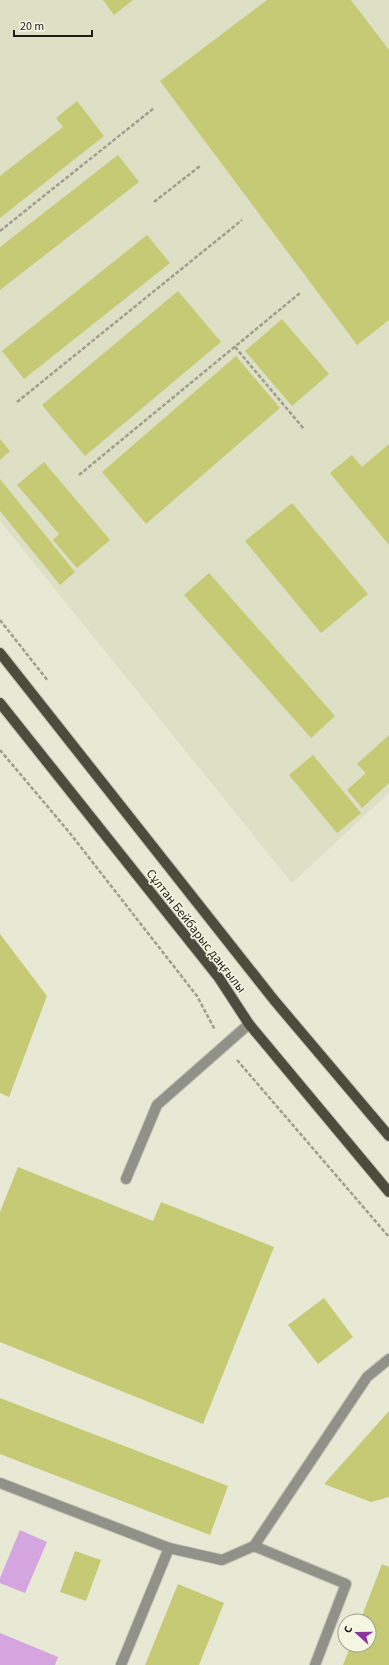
<svg xmlns="http://www.w3.org/2000/svg" width="389" height="1665" viewBox="0 0 389 1665" font-family="'Source Sans 3',sans-serif">
<style>
.built{fill:#dde0c4}
.green{fill:#d5a5e0}
.building{fill:#c6ca75}
.lines{fill:none;stroke-linecap:round;stroke-linejoin:round}
.service-casing{stroke:#c3c4b3;stroke-width:12}
.primary-casing{stroke:#c3c4b3;stroke-width:12}
.path{stroke:#9c9e8e;stroke-width:2.5;stroke-dasharray:4 2;stroke-linecap:butt}
.service{stroke:#909189;stroke-width:10}
.primary{stroke:#4b4c3e;stroke-width:10}
.labels{text-anchor:middle;dominant-baseline:central;stroke-width:3;stroke-linejoin:round;paint-order:stroke}
.street-label{font-size:13px;fill:#1d1e17;stroke:#f4f6e2}
</style>
<rect width="100%" height="100%" fill="#e7e9d5"/>
<polygon class="built" points="0,0 389,0 389,793 292,883 0,521"/>
<g class="green">
<polygon points="20,1530 47,1542 25,1593 0,1583 0,1578"/>
<polygon points="0,1633 58,1657 55,1665 0,1665"/>
</g>
<g class="building">
<polygon points="103,0 133,0 114,15"/>
<polygon points="267,0 351,0 389,50 389,320 357,345 160,81"/>
<polygon points="77,101 104,136 0,218 0,176 63,127 56,118"/>
<polygon points="118,155 139,182 0,290 0,247"/>
<polygon points="147,235 170,263 24,379 2,351"/>
<polygon points="178,291 221,342 85,456 42,405"/>
<polygon points="282,319 329,374 292,406 245,351"/>
<polygon points="236,356 280,408 146,524 102,472"/>
<polygon points="0,439 10,451 0,460"/>
<polygon points="389,444 389,545 330,473 352,455 362,467"/>
<polygon points="44,462 110,540 77,568 53,540 59,534 17,485"/>
<polygon points="0,479 75,572 60,585 0,511"/>
<polygon points="292,503 368,594 321,633 245,541"/>
<polygon points="209,573 335,716 311,738 184,595"/>
<polygon points="389,735 389,783 362,808 347,790 366,773 357,764"/>
<polygon points="313,755 361,813 337,833 289,775"/>
<polygon points="0,934 47,996 9,1097 0,1093"/>
<polygon points="18,1167 153,1221 161,1202 274,1247 203,1424 0,1342 0,1212"/>
<polygon points="324,1298 353,1337 318,1364 288,1325"/>
<polygon points="0,1398 228,1486 210,1535 0,1454"/>
<polygon points="389,1411 389,1497 371,1502 324,1484"/>
<polygon points="75,1551 101,1560 86,1601 60,1592"/>
<polygon points="382,1564 389,1567 389,1665 343,1665 351,1645 369,1645 369,1621 360,1621"/>
<polygon points="178,1584 224,1603 199,1665 145,1665"/>
</g>
<g class="lines">
<g class="service-casing">
<g id="service">
<polyline points="126,1179 157,1105 249,1024"/>
<polyline points="0,1483 169,1548 222,1560 254,1546 367,1377 389,1359"/>
<polyline points="254,1546 346,1584 315,1665"/>
<polyline points="121,1665 169,1548"/>
</g>
</g>
<g class="primary-casing">
<g id="primary">
<polyline points="0,653 274,1000 389,1136"/>
<polyline points="0,703 219,978 249,1024 389,1192"/>
</g>
</g>
<g class="path">
<polyline points="154,202 200,166"/>
<polyline points="0,231 154,108"/>
<polyline points="235,347 304,429"/>
<polyline points="17,402 242,220"/>
<polyline points="79,475 300,293"/>
<polyline points="0,620 48,681"/>
<polyline points="0,750 69,832 197,996 215,1030"/>
<polyline points="237,1060 389,1237"/>
</g>
<use href="#service" class="service"/>
<use href="#primary" class="primary"/>
</g>
<g class="labels">
<g class="street-label">
<text transform="translate(196 931) rotate(52)">Сұлтан Бейбарыс даңғылы</text>
</g>
</g>
<g transform="translate(357 1633) rotate(291)"><circle r="19" fill="#f4f6e2" stroke="#9ea091"/>
<path d="M0-3L7 15L0 10L-7 15Z" fill="#8c34a0"/>
<text y="-6" font-size="11" font-weight="bold" text-anchor="middle" fill="#1d1e17">С</text>
</g>
<path d="M14 30v6h78v-6" fill="none" stroke="#1d1e17" stroke-width="2"/>
<text x="20" y="30" font-size="12" fill="#1d1e17" stroke="#f4f6e2" stroke-width="3" paint-order="stroke">20 m</text>
</svg>
